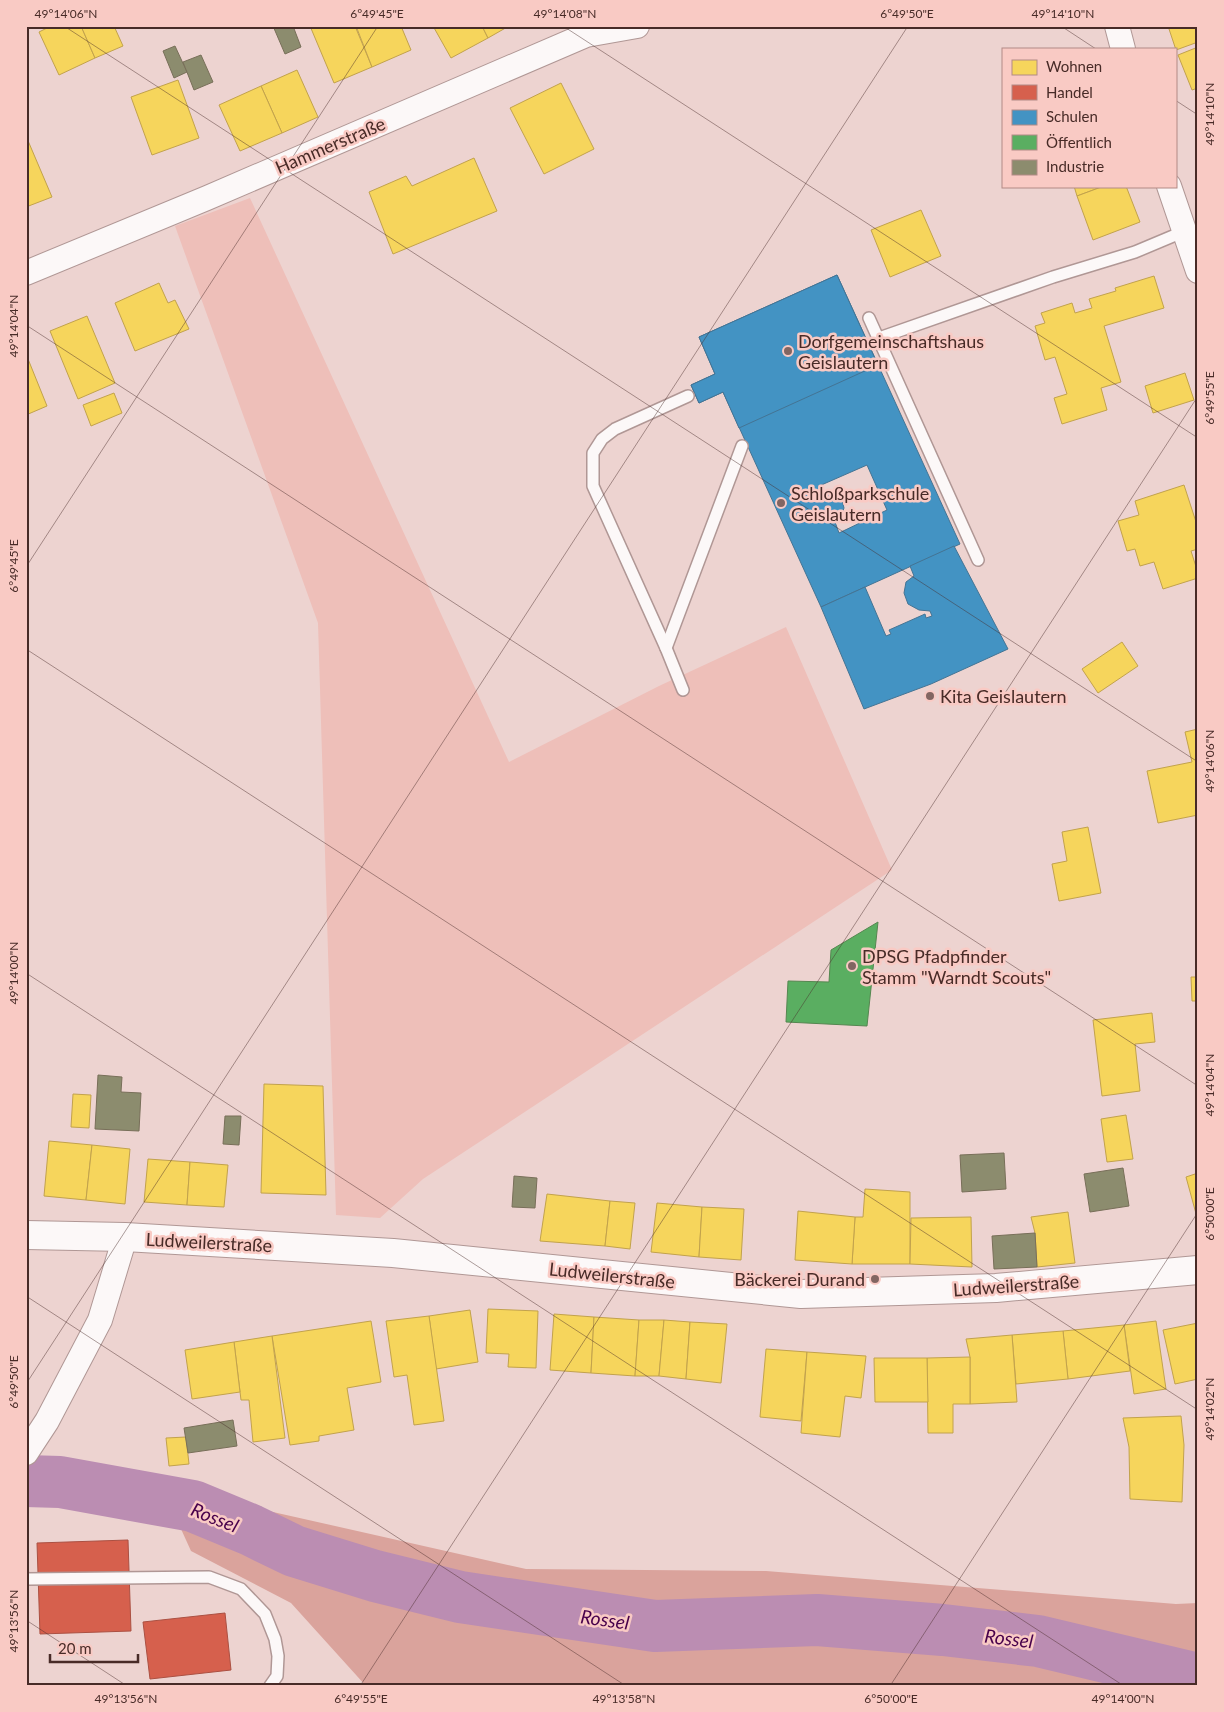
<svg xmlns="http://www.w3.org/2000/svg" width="1224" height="1712" viewBox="0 0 1224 1712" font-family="Lato,sans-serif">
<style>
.green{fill:#eebfb9}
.forest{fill:#daa39c}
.homes{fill:#f6d55c;stroke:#c2a24c}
.shops{fill:#d6604d;stroke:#ab5042}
.schools{fill:#4393c3;stroke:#447494;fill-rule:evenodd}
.public{fill:#5aae61;stroke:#558750}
.industry{fill:#8c8c6e;stroke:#786f59}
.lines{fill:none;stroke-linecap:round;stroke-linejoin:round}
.river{stroke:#bb8db2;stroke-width:52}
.service-casing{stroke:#b09795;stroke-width:14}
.minor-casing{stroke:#b09795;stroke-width:26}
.secondary-casing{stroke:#b09795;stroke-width:30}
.service{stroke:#fcf8f8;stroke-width:11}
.minor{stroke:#fcf8f8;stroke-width:24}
.secondary{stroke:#fcf8f8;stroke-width:28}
.ticks{fill:none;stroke:#482b27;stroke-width:1;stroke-opacity:0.45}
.poi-dot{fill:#826662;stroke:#f9cac4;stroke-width:2}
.labels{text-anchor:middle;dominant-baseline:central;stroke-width:5;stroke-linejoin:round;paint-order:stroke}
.street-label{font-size:18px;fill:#482b27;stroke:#f9cac4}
.poi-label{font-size:18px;fill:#482b27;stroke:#f9cac4;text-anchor:start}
.water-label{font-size:19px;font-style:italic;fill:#48004b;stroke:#f9cac4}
.neatline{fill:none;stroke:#482b27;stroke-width:2}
.ticks-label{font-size:12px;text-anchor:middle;fill:#482b27}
</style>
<rect width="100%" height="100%" fill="#edd3d0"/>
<polygon class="green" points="250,198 509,762 659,686 786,627 892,870 423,1179 380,1218 336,1215 318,623 175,226"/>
<polygon class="forest" points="162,1487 526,1569 766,1571 1176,1604 1198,1603 1198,1686 366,1686 291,1603 191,1551"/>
<g class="homes">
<polygon points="51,26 81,26 95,58 59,75 39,32"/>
<polygon points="81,26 114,26 123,46 95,58"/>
<polygon points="310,26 355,26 372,67 334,83"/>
<polygon points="356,26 401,26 411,50 372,67"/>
<polygon points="433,26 482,26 488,38 451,58"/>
<polygon points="482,26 509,26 488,38"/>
<polygon points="1168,26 1198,26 1198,42 1176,50"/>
<polygon points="1198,47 1198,88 1192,90 1178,55"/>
<polygon points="297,70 318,117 282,133 261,86"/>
<polygon points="178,80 199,138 152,155 131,97"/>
<polygon points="561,83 594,149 544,174 510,108"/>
<polygon points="261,86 282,133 240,151 219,105"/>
<polygon points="26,136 52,197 26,207"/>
<polygon points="474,158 497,211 393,254 369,192 406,176 412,186"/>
<polygon points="1074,186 1104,186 1077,196"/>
<polygon points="1104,186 1126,186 1140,222 1093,240 1077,196"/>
<polygon points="921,210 941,256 890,277 871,230"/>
<polygon points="1154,276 1164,308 1104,326 1121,382 1101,388 1107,410 1062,424 1054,398 1067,394 1055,357 1045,360 1035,326 1045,323 1041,313 1072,303 1075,313 1092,308 1089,299 1116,291 1115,288"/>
<polygon points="159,283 168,303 175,300 189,329 135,351 115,303"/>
<polygon points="87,316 115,383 78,399 50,331"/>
<polygon points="26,354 47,406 26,415"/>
<polygon points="1185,373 1194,400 1153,413 1145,386"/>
<polygon points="114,393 122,413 91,426 83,405"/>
<polygon points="1184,485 1198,528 1198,549 1191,551 1198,573 1198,578 1163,589 1154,562 1140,566 1135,549 1127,551 1118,521 1139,515 1135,501"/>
<polygon points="1122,642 1138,666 1098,693 1082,669"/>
<polygon points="1198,729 1198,815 1158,823 1147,771 1192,762 1185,732"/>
<polygon points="1088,827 1101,893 1059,901 1052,864 1067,861 1062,832"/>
<polygon points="1191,977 1198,977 1198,1001 1192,1001"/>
<polygon points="1152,1013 1155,1042 1135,1044 1140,1091 1102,1096 1093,1020"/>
<polygon points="264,1084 323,1086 326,1195 261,1193"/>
<polygon points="73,1094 91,1095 89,1128 71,1127"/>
<polygon points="1126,1115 1133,1159 1107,1162 1101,1119"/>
<polygon points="49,1141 92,1145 86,1200 44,1196"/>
<polygon points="92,1145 130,1149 125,1204 86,1200"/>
<polygon points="148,1159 190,1162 187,1205 144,1202"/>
<polygon points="190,1162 228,1165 224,1207 187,1205"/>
<polygon points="1198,1173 1198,1221 1186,1177"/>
<polygon points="865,1189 910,1192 910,1264 852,1264 855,1217 863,1217"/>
<polygon points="547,1194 610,1201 605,1246 540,1241"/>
<polygon points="610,1201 635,1203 630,1249 605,1246"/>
<polygon points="657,1203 702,1207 699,1257 651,1252"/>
<polygon points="702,1207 744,1209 741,1260 699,1257"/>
<polygon points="798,1211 855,1217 852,1264 795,1260"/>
<polygon points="1068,1212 1075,1263 1037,1267 1035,1233 1031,1217"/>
<polygon points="971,1217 972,1267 910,1264 911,1218"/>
<polygon points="488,1309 538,1311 536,1368 508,1367 509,1354 486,1353"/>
<polygon points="470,1310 478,1362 436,1369 429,1316"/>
<polygon points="554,1314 594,1317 591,1373 550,1370"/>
<polygon points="429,1316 444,1421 414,1425 407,1375 394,1377 386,1321"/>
<polygon points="594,1317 639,1320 635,1376 591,1373"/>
<polygon points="639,1320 664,1320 659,1376 635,1376"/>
<polygon points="664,1320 690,1322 686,1379 659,1376"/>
<polygon points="371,1321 381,1382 347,1388 354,1430 319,1436 319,1441 290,1445 272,1336"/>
<polygon points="1156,1321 1166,1389 1134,1394 1124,1325"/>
<polygon points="690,1322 727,1324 721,1383 686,1379"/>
<polygon points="1198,1323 1198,1379 1175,1384 1163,1330"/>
<polygon points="1124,1325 1130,1371 1068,1379 1063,1331"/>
<polygon points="1063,1331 1068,1379 1016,1384 1012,1335"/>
<polygon points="1012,1335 1017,1402 970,1404 970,1357 966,1339"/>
<polygon points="272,1336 285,1438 253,1442 249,1400 241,1400 234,1342"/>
<polygon points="234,1342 240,1392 192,1399 185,1350"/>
<polygon points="766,1349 807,1352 801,1421 760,1417"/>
<polygon points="807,1352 866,1356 861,1398 845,1396 840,1437 801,1433"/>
<polygon points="970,1357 970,1404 953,1404 953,1433 928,1433 927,1358"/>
<polygon points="874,1358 927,1358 928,1402 875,1402"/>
<polygon points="1181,1416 1184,1445 1182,1502 1130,1499 1129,1447 1123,1418"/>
<polygon points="186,1437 189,1464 169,1466 166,1438"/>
</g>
<g class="shops">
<polygon points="128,1540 131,1631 40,1634 37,1543"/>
<polygon points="225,1613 231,1670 150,1679 143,1622"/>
</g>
<g class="schools">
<path d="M 837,275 L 960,544 L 821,607 L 723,392 L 699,403 L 691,385 L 715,374 L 699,337 ZM 867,465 L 887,510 L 839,533 L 835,522 L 841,516 L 844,508 L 842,500 L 836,495 L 828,492 L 822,493 L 819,486 Z"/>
<polygon points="837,275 878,365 739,428 723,392 699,403 691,385 715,374 699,337"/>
<polygon points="954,546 1008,649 931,684 864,709 821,607 865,587 886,636 891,634 889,630 925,614 926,618 932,616 930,611 919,610 908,604 904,593 906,582 914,576 910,566"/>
</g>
<polygon class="public" points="878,922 867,1026 786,1022 788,981 829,982 831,950"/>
<g class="industry">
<polygon points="273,26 293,26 301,47 285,54"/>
<polygon points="175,46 187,72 174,78 163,51"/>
<polygon points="201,55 213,82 194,90 183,62"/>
<polygon points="98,1075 122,1077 121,1092 141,1093 139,1131 95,1129"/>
<polygon points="225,1116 241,1116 239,1145 223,1144"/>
<polygon points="1004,1153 1006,1189 962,1192 960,1155"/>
<polygon points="1123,1168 1129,1206 1090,1212 1084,1174"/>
<polygon points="514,1176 537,1178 535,1208 512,1207"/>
<polygon points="1035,1233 1037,1267 994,1269 992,1236"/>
<polygon points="233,1420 237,1446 188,1453 184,1428"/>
</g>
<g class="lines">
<polyline class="river" points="26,1481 60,1482 193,1506 251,1530 294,1551 375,1576 460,1597 655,1626 817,1620 943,1630 1038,1641 1198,1679"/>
<g class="service-casing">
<g id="service">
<polyline points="869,318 978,560"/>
<polyline points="879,338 1053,277 1135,252 1185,231"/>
<polyline points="666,648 742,446"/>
<polyline points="683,690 666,648 593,486 593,453 602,439 615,429 688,396"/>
<polyline points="26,1578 28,1579 209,1577 241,1589 265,1614 275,1639 278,1656 277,1676 270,1686"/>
</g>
</g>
<g class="minor-casing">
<g id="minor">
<polyline points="1117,26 1123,49"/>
<polyline points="1169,186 1198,271"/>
<polyline points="26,273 207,198 586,35 637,26"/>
<polyline points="26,1453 47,1421 100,1320 125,1237"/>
</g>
</g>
<g class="secondary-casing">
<polyline id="secondary" points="26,1235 125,1237 393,1253 801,1294 996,1288 1198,1270"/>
</g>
<use href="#service" class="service"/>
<use href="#minor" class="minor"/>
<use href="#secondary" class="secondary"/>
</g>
<path class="ticks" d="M 64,26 L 1198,762M 563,26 L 1198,438M 1061,26 L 1096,49M 1175,100 L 1198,115M 26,325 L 1198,1086M 26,567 L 378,26M 26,649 L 1198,1410M 26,973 L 1124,1686M 26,1296 L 626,1686M 26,1384 L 908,26M 26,1620 L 127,1686M 360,1686 L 1198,396M 890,1686 L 1198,1212"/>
<g class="poi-dot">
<circle cx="788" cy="351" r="5"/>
<circle cx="781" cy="503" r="5"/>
<circle cx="930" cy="696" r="5"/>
<circle cx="852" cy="966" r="5"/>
<circle cx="875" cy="1279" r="5"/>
</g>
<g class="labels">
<g class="street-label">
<text transform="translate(330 145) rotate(-23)">Hammerstraße</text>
<text transform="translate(209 1242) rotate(3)">Ludweilerstraße</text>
<text transform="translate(612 1275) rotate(6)">Ludweilerstraße</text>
<text transform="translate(1016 1285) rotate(-4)">Ludweilerstraße</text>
</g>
<g class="poi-label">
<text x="798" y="341">Dorfgemeinschaftshaus<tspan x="798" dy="21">Geislautern</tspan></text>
<text x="791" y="493">Schloßparkschule<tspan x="791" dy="21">Geislautern</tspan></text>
<text x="940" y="696">Kita Geislautern</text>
<text x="862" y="956">DPSG Pfadpfinder<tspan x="862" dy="21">Stamm "Warndt Scouts"</tspan></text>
<text x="865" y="1279" text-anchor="end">Bäckerei Durand</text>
</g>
<g class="water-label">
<text transform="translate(215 1517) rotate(22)">Rossel</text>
<text transform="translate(605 1619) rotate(8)">Rossel</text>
<text transform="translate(1009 1638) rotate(7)">Rossel</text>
</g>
</g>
<rect width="1224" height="1712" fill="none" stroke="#f9cac4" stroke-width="55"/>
<rect x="1002" y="48" width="175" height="140" fill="#f9cac4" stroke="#b28a85"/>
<rect x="1012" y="60" width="25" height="15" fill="#f6d55c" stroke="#b28a85"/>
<text x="1046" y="72" font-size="15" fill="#482b27">Wohnen</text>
<rect x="1012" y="85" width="25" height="15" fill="#d6604d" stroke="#b28a85"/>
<text x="1046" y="98" font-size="15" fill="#482b27">Handel</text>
<rect x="1012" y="110" width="25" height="15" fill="#4393c3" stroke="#b28a85"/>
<text x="1046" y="122" font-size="15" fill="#482b27">Schulen</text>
<rect x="1012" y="135" width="25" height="15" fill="#5aae61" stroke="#b28a85"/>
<text x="1046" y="148" font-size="15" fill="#482b27">Öffentlich</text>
<rect x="1012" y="160" width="25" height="15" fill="#8c8c6e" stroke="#b28a85"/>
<text x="1046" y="172" font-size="15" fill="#482b27">Industrie</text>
<path d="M50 1654v8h88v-8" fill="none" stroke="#482b27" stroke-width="2.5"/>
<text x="58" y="1654" font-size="15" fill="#482b27" stroke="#f9cac4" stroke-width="4" paint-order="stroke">20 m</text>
<rect x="28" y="28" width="1168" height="1656" class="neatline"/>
<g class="ticks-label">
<text x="66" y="18">49°14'06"N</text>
<text x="377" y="18">6°49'45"E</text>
<text x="565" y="18">49°14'08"N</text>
<text x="907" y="18">6°49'50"E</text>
<text x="1063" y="18">49°14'10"N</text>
<text transform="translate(1210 114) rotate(-90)" y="4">49°14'10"N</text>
<text transform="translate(14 326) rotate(-90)" y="4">49°14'04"N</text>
<text transform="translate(1210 398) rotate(-90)" y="4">6°49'55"E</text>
<text transform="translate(14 566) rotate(-90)" y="4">6°49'45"E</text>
<text transform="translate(1210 761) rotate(-90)" y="4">49°14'06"N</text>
<text transform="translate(14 973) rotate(-90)" y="4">49°14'00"N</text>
<text transform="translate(1210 1085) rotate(-90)" y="4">49°14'04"N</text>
<text transform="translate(1210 1214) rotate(-90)" y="4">6°50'00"E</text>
<text transform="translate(14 1382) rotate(-90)" y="4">6°49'50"E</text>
<text transform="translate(1210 1409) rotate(-90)" y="4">49°14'02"N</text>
<text transform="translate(14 1621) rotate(-90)" y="4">49°13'56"N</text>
<text x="126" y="1703">49°13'56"N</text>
<text x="361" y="1703">6°49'55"E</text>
<text x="624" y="1703">49°13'58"N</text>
<text x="891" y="1703">6°50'00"E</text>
<text x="1123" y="1703">49°14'00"N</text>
</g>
</svg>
